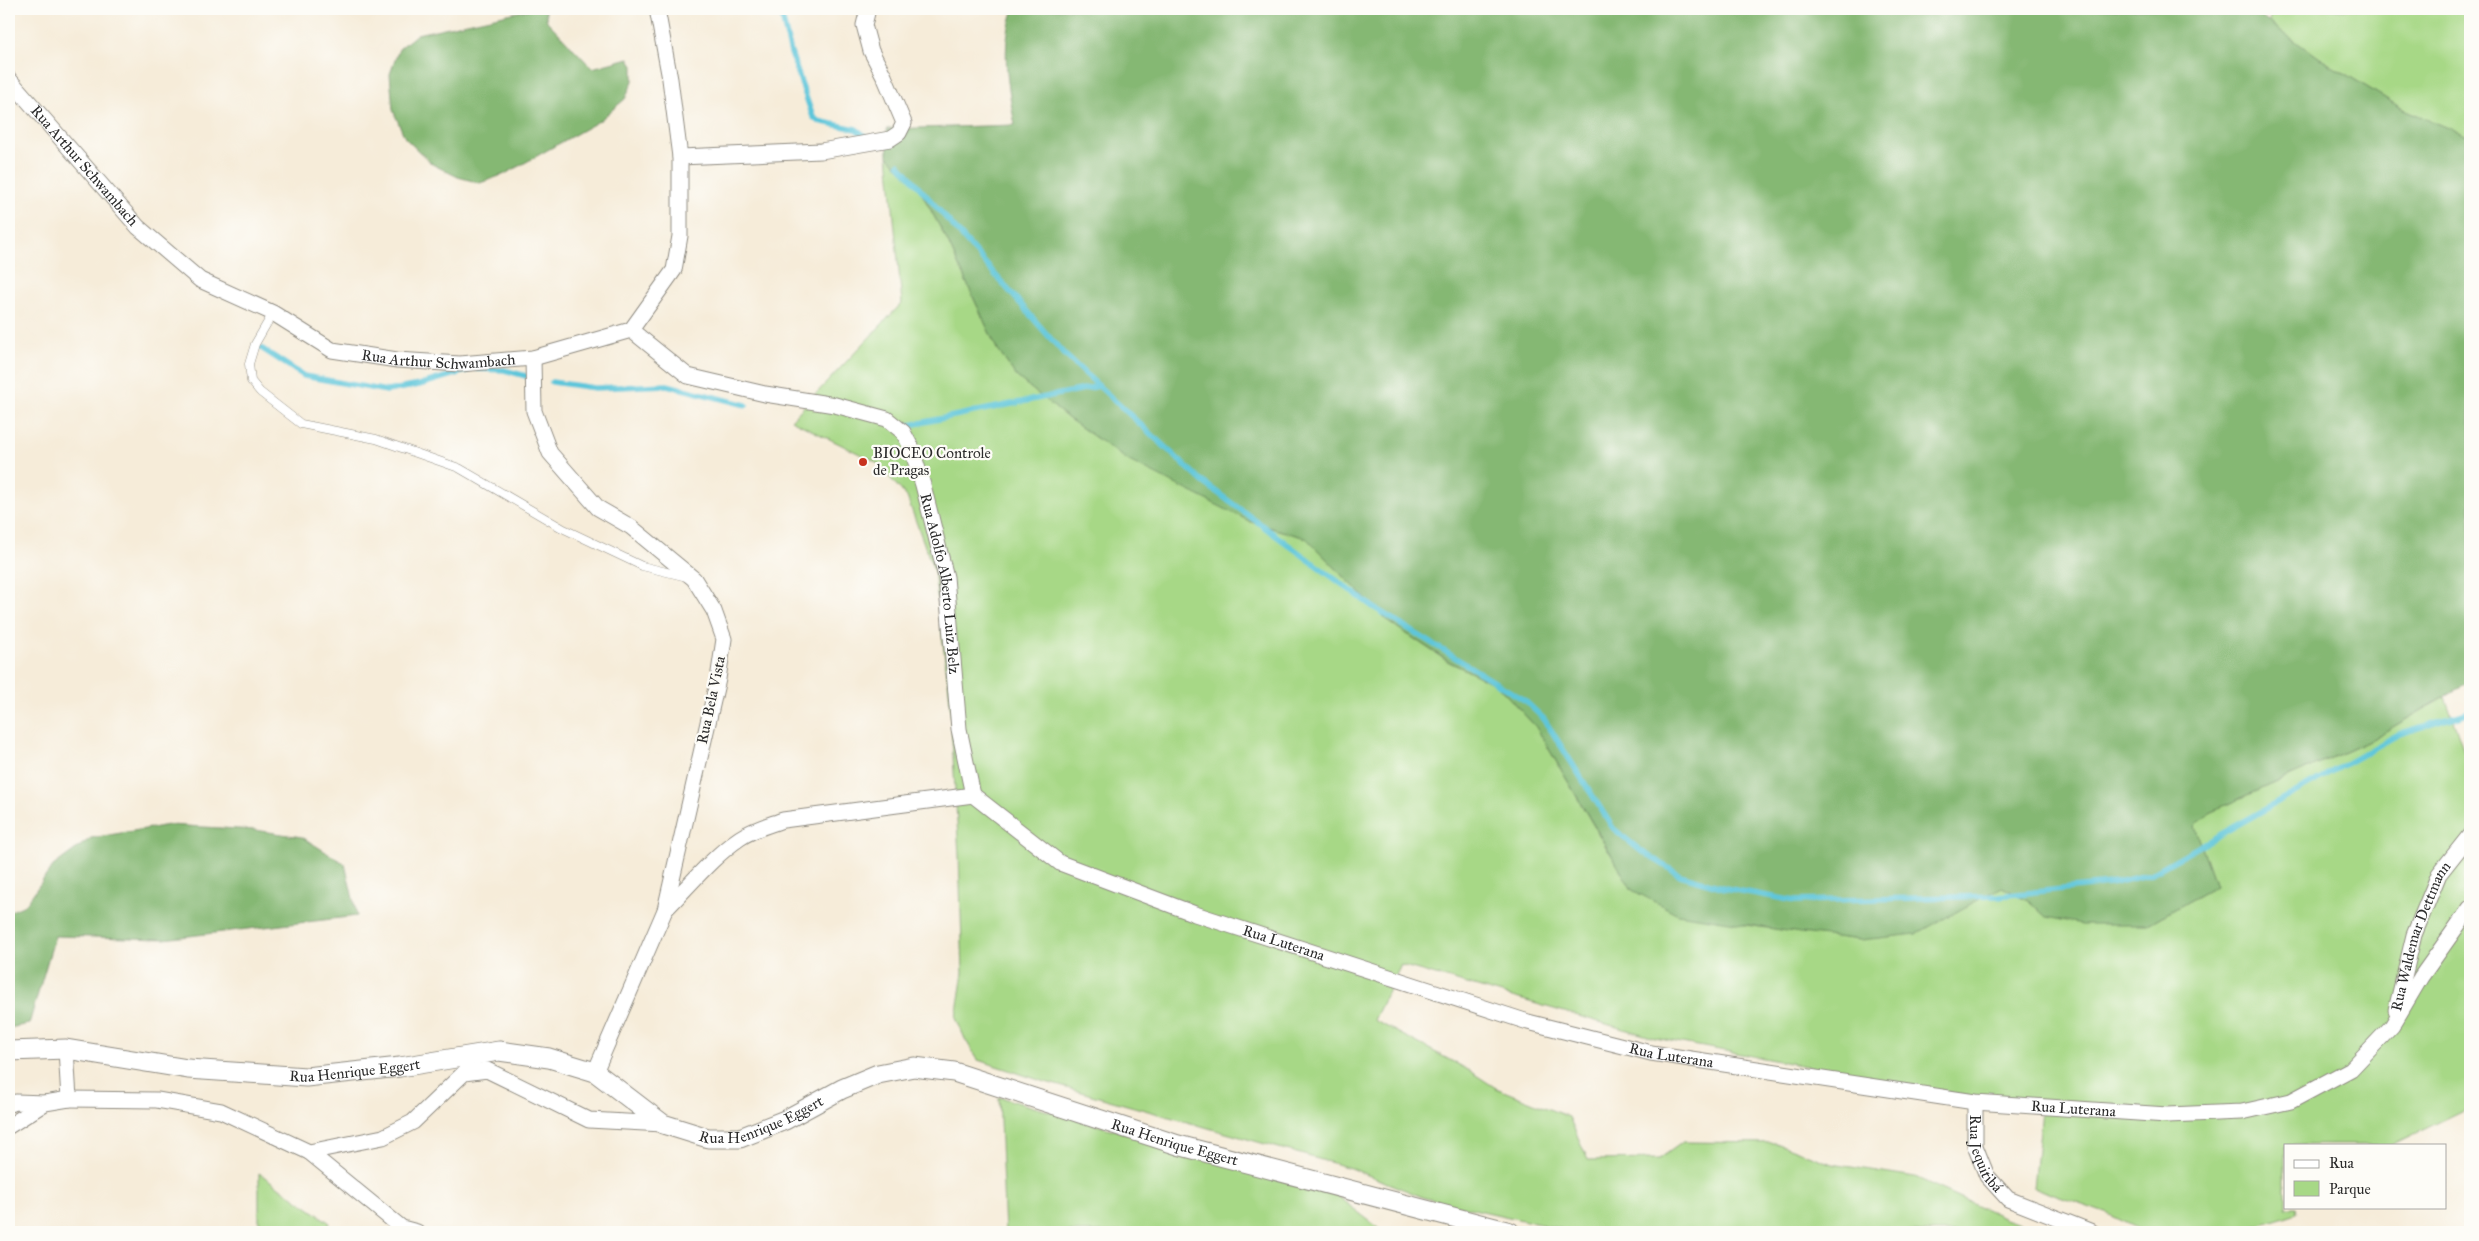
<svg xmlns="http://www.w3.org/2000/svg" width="2479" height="1241" viewBox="0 0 2479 1241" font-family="'IM FELL Great Primer',serif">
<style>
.green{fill:#a7d886;stroke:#698258}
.forest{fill:#85b873;stroke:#58724f}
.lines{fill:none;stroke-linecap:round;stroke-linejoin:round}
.stream{stroke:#5ec6da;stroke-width:5.5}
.service-casing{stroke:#908c82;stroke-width:9}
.minor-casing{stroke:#908c82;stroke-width:17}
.tertiary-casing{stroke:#908c82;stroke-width:21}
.service{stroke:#fff;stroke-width:8}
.minor{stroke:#fff;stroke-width:15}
.tertiary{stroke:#fff;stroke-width:19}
.poi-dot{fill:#c8321e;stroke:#fdfcf7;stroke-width:2}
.labels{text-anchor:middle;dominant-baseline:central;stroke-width:4.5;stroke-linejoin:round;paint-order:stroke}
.street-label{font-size:15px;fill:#2b2b2b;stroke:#fdfcf7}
.poi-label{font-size:15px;fill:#2b2b2b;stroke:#fdfcf7;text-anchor:start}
</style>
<rect width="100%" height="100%" fill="#fdfcf7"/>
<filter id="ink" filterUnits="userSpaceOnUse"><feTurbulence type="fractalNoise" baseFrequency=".02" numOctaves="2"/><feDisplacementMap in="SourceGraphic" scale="10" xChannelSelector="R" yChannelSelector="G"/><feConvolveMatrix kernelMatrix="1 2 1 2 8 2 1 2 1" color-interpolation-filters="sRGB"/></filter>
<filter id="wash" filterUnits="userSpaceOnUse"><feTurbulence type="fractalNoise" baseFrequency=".0096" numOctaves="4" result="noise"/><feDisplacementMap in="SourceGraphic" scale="20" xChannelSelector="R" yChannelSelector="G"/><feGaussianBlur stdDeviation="1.12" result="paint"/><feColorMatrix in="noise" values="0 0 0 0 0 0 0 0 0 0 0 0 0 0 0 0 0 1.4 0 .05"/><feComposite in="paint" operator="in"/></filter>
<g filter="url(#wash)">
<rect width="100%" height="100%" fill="#f6ecd9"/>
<g class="green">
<polygon points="2271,9 2470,9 2470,137 2403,109 2319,58 2269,23"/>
<polygon points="888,156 920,190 948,242 997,349 1017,377 1069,419 1251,522 1306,538 1389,622 1447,661 1497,685 1536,727 1609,852 1745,925 1861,940 1976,900 2002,887 2028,900 2046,917 2148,924 2216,886 2195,827 2210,812 2367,742 2445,697 2470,768 2470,1107 2392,1145 2285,1145 2285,1207 2296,1207 2297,1213 2238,1232 2145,1232 2108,1214 2034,1188 2042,1110 1655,1038 1401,965 1374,1020 1465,1068 1496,1088 1569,1117 1588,1160 1659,1159 1683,1142 1776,1143 1832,1164 1915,1177 2005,1218 2045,1232 1575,1232 1425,1198 1350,1168 1042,1081 978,1060 965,1039 956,1018 963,973 959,855 949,690 934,571 907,497 876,462 791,420 902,303"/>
<polygon points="999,1097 1333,1193 1384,1232 1005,1232"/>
<polygon points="259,1173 330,1223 327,1232 259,1232"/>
</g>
<g class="forest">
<polygon points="531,9 545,9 547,21 592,68 629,58 633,66 633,81 625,99 599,121 505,174 480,183 458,177 432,164 405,138 393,110 390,74 399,49 417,34"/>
<path d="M 1014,9 L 2250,9 L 2319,58 L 2403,109 L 2470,137 L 2470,682 L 2367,742 L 2210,812 L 2195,827 L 2216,886 L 2148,924 L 2082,924 L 2046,917 L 2028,900 L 2002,887 L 1916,934 L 1861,940 L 1800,933 L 1678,914 L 1632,890 L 1536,727 L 1497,685 L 1448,661 L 1389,622 L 1306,538 L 1251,522 L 1129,461 L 1069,419 L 1017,377 L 997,349 L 948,242 L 920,190 L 888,156 L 887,129 L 1015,125 C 1008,87 1000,46 1014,9 Z"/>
<polygon points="169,825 255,830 302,837 345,864 357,916 164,939 55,936 29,1024 9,1028 9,912 25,905 53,866 91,838"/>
</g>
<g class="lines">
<g class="stream">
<polyline points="780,9 791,53 813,117 818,121 856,129 869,139"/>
<polyline points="899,164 1065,355 1203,482 1373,607 1524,700 1544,719 1613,828 1641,851 1680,875 1725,888 1795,901 1998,896 2110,884 2150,874 2399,734 2470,712"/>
<polyline points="261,348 304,376 387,391 419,385 468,370"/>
<polyline points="478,369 504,370 526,376"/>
<polyline points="552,382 595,388 667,385 746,405"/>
<polyline points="910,425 1099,386"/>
</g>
</g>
</g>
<g filter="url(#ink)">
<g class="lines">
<g class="service-casing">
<polyline id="service" points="273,313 255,344 249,364 251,381 260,392 301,424 376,439 459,468 562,528 642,566 687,577"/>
</g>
<g class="minor-casing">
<g id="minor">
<path id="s1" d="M 9,79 L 138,227 L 200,280 L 273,313 L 332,350 L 397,360 L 460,364 L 533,358 L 631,330 L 674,270 L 680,236 L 680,157 L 670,79 L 657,9"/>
<polyline points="680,157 821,151 890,139 899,133 904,123 884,76 871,51 864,25 868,9"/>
<path id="s2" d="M 631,330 L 688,376 L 765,394 L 835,405 L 887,419 L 903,432 L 911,447 L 923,485 L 946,577 L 959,729 L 973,795"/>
<polyline points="533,358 534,411 550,453 598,508 631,527 694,579 714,611 724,639 718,679 665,910 595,1072"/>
<path id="s3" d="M 973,795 L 1060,863 L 1195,914 L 1528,1022 L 1651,1053 L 1975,1102 L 2167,1115 L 2242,1112 L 2291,1101 L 2351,1069 L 2392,1026 L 2421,977 L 2470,908"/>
<path d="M 665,910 C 689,886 712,857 740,838 C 753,829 769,825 783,820 L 973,795"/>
<path id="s4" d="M 2396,1010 L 2414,935 L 2439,874 L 2470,835"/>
<polyline points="69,1099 157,1100 221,1111 309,1152 383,1137 413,1122 464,1073 487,1070 589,1120 663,1124"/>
<path id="s5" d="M 1975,1102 L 1975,1146 L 1987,1176 L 2008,1199 L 2092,1232"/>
<polyline points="9,1104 16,1102 45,1103"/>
<polyline points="9,1126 45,1103 69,1099 66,1049"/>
<polyline points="309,1152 402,1228 417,1232"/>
</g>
</g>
<g class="tertiary-casing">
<g id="tertiary">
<path id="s6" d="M 9,1051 L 66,1049 L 188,1069 L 306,1077 L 400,1067 L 499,1051 L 549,1058 L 595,1072 L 663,1124 L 708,1138 L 740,1138 L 785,1120 L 842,1089 L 878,1074 L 914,1067 L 954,1072 L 1178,1145 L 1510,1232"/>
</g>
</g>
<use href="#service" class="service"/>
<use href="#minor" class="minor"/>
<use href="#tertiary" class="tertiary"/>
</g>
</g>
<circle class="poi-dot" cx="863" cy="462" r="5"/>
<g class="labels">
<g class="street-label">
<text stroke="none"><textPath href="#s1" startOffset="115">Rua Arthur Schwambach</textPath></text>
<text stroke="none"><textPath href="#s1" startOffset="535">Rua Arthur Schwambach</textPath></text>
<text stroke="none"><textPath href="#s2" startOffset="455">Rua Adolfo Alberto Luiz Belz</textPath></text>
<text transform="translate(711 700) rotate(-78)">Rua Bela Vista</text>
<text stroke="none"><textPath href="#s4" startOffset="78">Rua Waldemar Dettmann</textPath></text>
<text stroke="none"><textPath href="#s3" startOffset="348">Rua Luterana</textPath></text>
<text stroke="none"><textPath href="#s3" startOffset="752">Rua Luterana</textPath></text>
<text stroke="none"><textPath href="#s6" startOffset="348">Rua Henrique Eggert</textPath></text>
<text stroke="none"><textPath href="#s3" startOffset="1158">Rua Luterana</textPath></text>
<text stroke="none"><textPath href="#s6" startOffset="782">Rua Henrique Eggert</textPath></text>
<text stroke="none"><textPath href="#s6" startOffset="1218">Rua Henrique Eggert</textPath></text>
<text stroke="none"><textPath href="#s5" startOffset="54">Rua Jequitibá</textPath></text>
</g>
<g class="poi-label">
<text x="873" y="453">BIOCEO Controle<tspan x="873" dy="17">de Pragas</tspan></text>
</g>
</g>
<rect width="2479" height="1241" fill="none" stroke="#fdfcf7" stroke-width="30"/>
<rect x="2284" y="1144" width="162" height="65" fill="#fdfcf7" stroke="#a9a8a5"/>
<rect x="2294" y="1160" width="25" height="8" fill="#ffffff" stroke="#a9a8a5"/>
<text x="2329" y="1168" font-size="15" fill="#2b2b2b">Rua</text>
<rect x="2294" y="1181" width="25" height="15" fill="#a7d886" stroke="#a9a8a5"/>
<text x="2329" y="1194" font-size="15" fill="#2b2b2b">Parque</text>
</svg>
